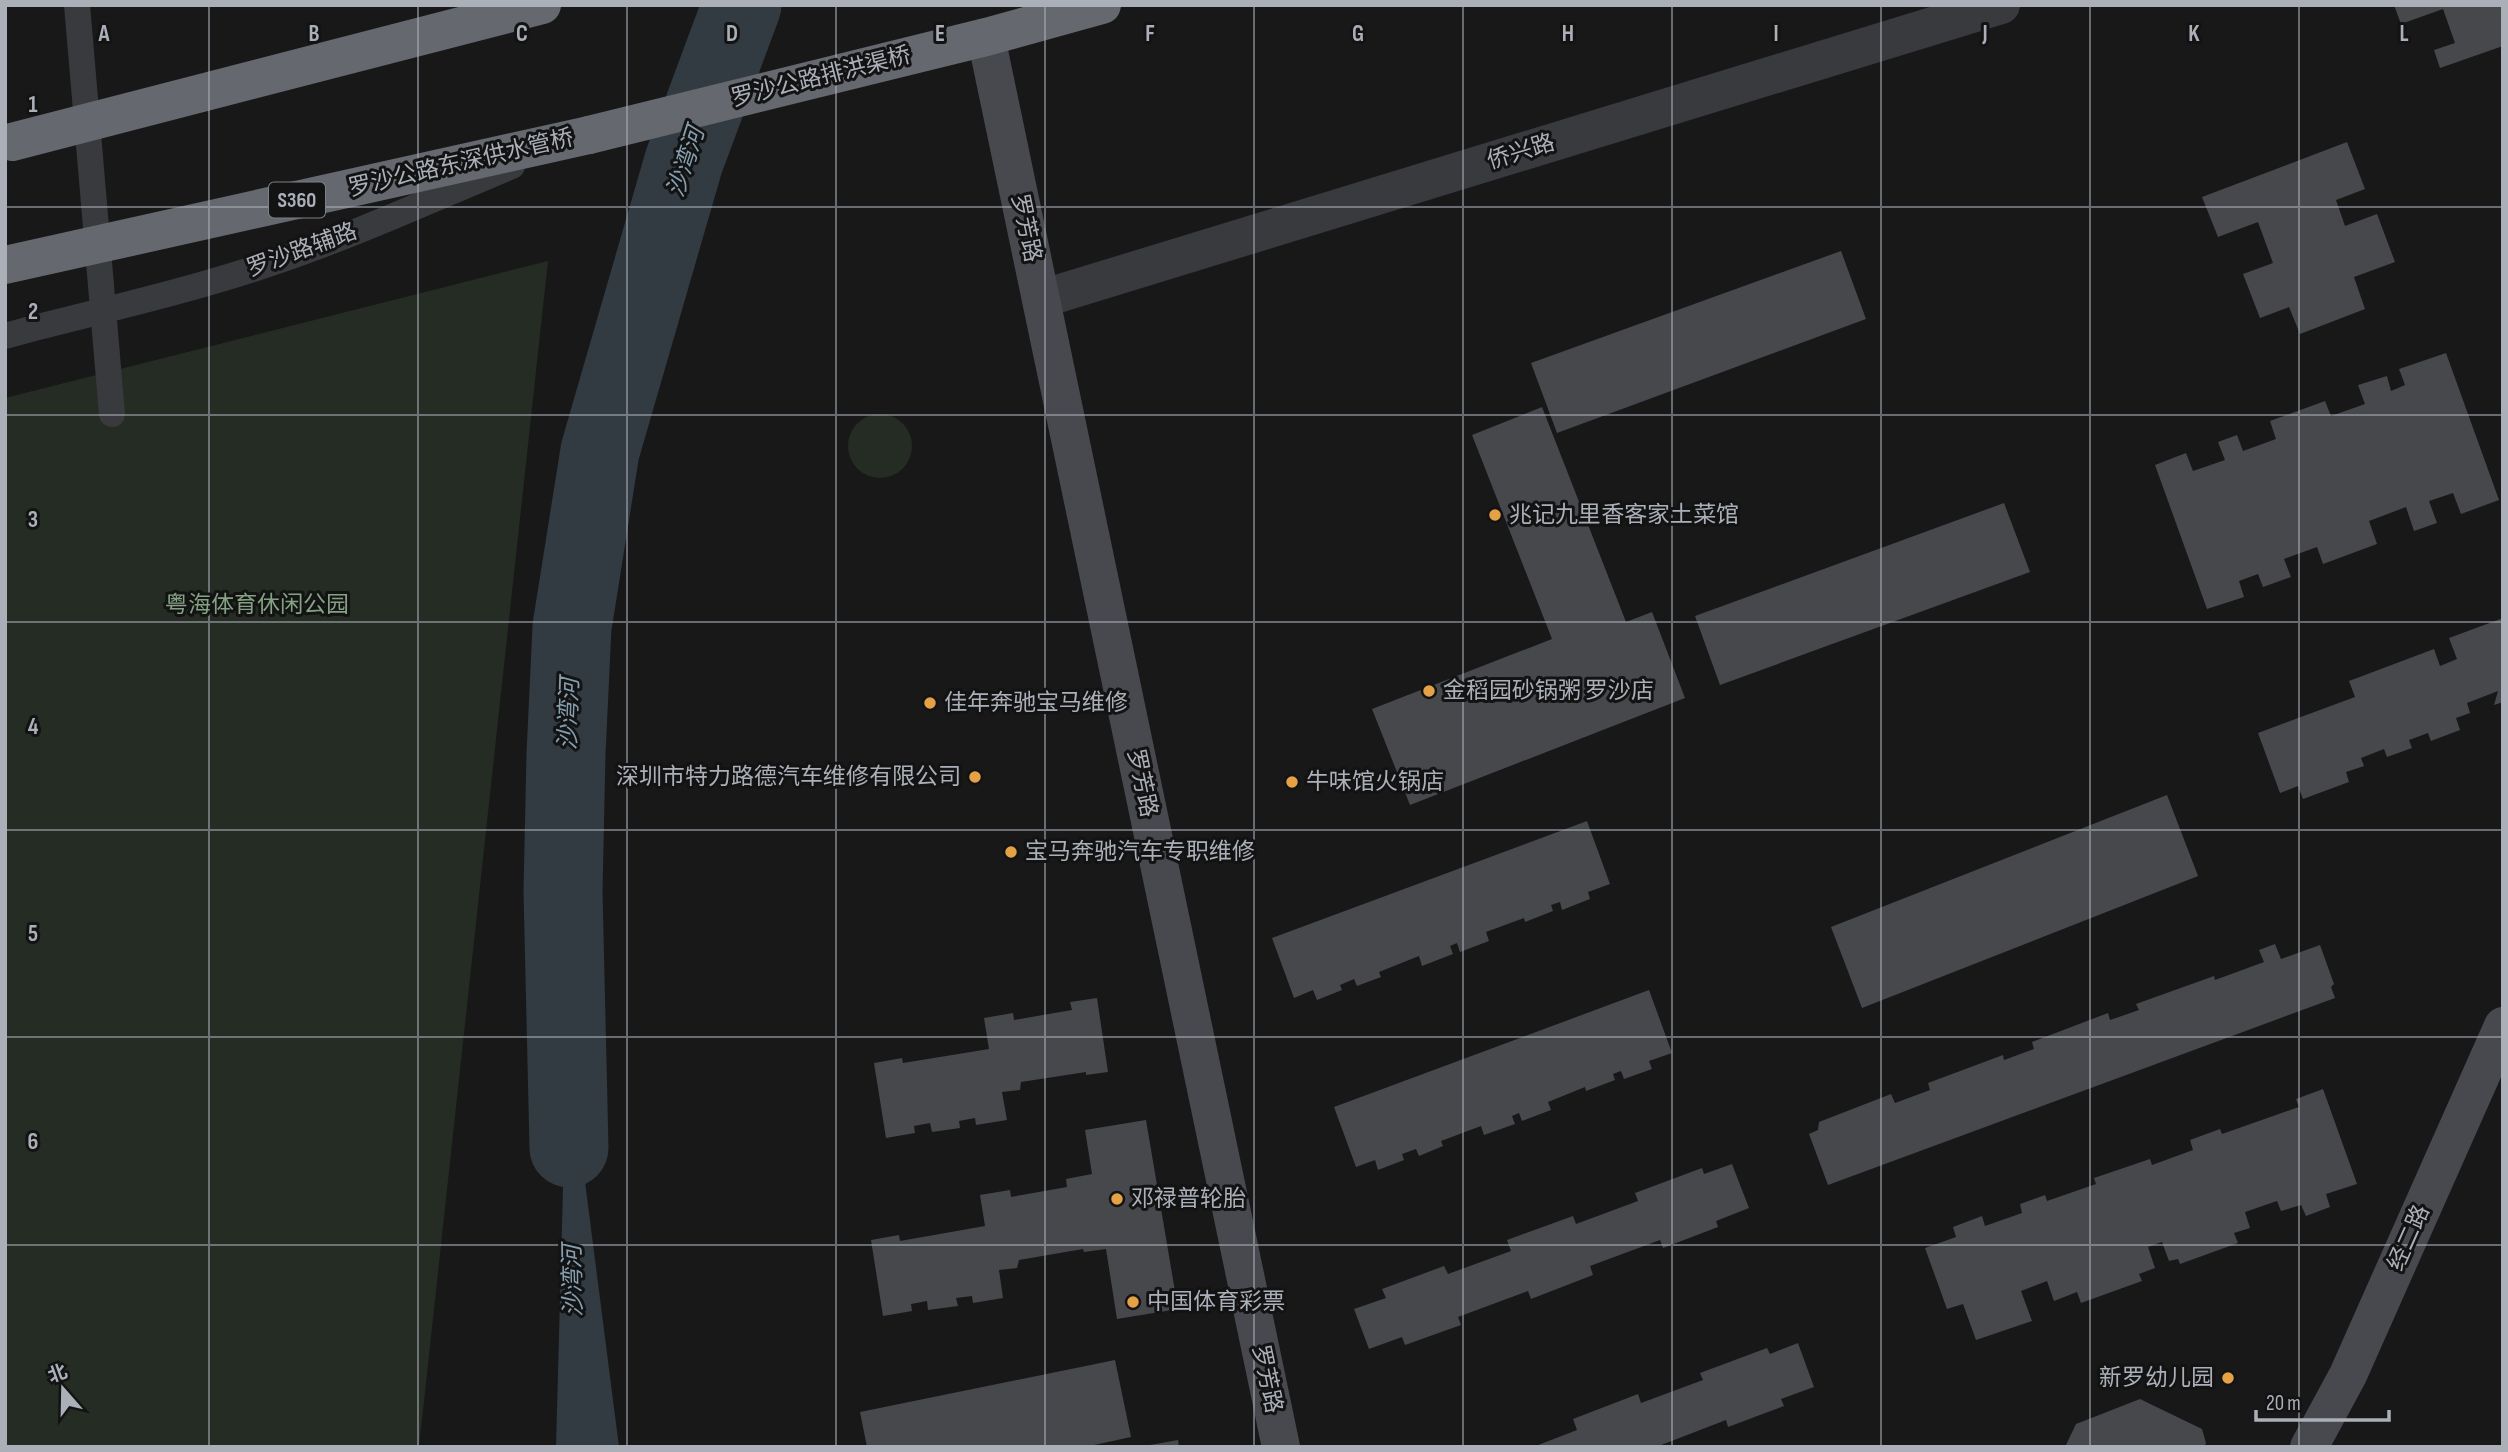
<svg xmlns="http://www.w3.org/2000/svg" width="2508" height="1452" viewBox="0 0 2508 1452" font-family="'Sofia Sans Condensed','Noto Sans SC',sans-serif">
<style>
.green{fill:#242c24}
.water{fill:#313b41}
.lines{fill:none;stroke-linecap:round;stroke-linejoin:round}
.river{stroke:#313b41;stroke-width:79}
.building{fill:#47484c}
.lane{stroke:#393a3e;stroke-width:26}
.street{stroke:#393a3e;stroke-width:38}
.secondary{stroke:#47494e;stroke-width:38}
.highway{stroke:#65686f;stroke-width:38}
.lane-bridge{stroke:#393a3e;stroke-width:26}
.highway-bridge{stroke:#65686f;stroke-width:38}
.grid{fill:none;stroke:#abb0b8;stroke-width:2;stroke-opacity:0.55}
.poi-dot{fill:#e4a145;stroke:#131314;stroke-width:2.5}
.labels{text-anchor:middle;dominant-baseline:central;stroke-width:6;stroke-linejoin:round;paint-order:stroke}
.shield{fill:#131314;stroke:#7d8187;stroke-width:2}
.shield-label{font-size:21px;font-weight:bold;fill:#abb0b8}
.street-label{font-size:23px;fill:#abb0b8;stroke:#131314}
.poi-label{font-size:23px;fill:#abb0b8;stroke:#131314;text-anchor:start}
.park-label{font-size:23px;fill:#84a183;stroke:#131314}
.water-label{font-size:24px;font-style:italic;fill:#859fb0;stroke:#131314}
.grid-label{font-size:23px;text-anchor:middle;font-weight:bold;fill:#abb0b8;stroke:#131314;stroke-width:6;stroke-linejoin:round;paint-order:stroke}
</style>
<rect width="100%" height="100%" fill="#181819"/>
<g class="green">
<polygon points="548,261 419,1447 5,1447 5,398"/>
<circle cx="880" cy="446" r="32"/>
</g>
<polygon class="water" points="567,1041 619,1447 556,1447"/>
<g class="lines">
<polyline class="river" points="569,1148 563,891 566,754 572,627 600,451 684,161 742,5"/>
</g>
<g class="building">
<polygon points="2394,5 2503,5 2503,46 2440,68 2434,50 2455,43 2443,9 2401,24"/>
<polygon points="2347,142 2365,189 2336,200 2345,226 2377,214 2395,262 2354,277 2365,309 2300,334 2289,307 2260,318 2243,274 2273,263 2258,222 2218,237 2202,197"/>
<polygon points="1841,251 1866,319 1557,433 1531,363"/>
<polygon points="2446,353 2499,500 2461,514 2453,493 2429,501 2437,523 2414,531 2406,507 2369,521 2377,544 2323,564 2317,547 2284,559 2291,577 2263,587 2258,574 2239,581 2244,597 2207,609 2155,465 2186,453 2193,471 2225,460 2218,442 2237,435 2243,451 2276,439 2270,421 2325,401 2331,416 2365,404 2358,385 2387,376 2391,391 2405,385 2399,369"/>
<polygon points="1542,407 1626,622 1652,612 1685,698 1410,805 1372,709 1552,639 1472,435"/>
<polygon points="2004,503 2030,572 1720,685 1695,616"/>
<polygon points="2503,618 2503,702 2494,705 2498,691 2467,703 2470,713 2456,718 2460,730 2431,741 2428,733 2409,740 2412,748 2387,757 2384,749 2361,758 2364,766 2346,772 2349,782 2303,799 2298,786 2280,793 2258,733 2355,697 2349,681 2434,649 2440,666 2457,659 2449,638"/>
<polygon points="2167,795 2198,876 1862,1008 1831,927"/>
<polygon points="1587,821 1610,884 1588,892 1590,899 1562,910 1560,902 1551,905 1553,911 1525,922 1524,918 1486,932 1489,941 1460,952 1457,943 1450,946 1453,954 1422,966 1419,956 1379,972 1381,977 1357,986 1354,979 1340,985 1342,990 1317,1000 1313,990 1294,998 1272,938"/>
<polygon points="2275,944 2281,959 2320,945 2334,984 2331,987 2335,998 1828,1185 1809,1134 1818,1130 1819,1122 1891,1094 1895,1103 1930,1090 1928,1083 2003,1055 2004,1060 2034,1049 2032,1042 2108,1013 2110,1020 2139,1010 2136,1004 2214,976 2215,980 2264,962 2259,950"/>
<polygon points="1649,990 1672,1053 1649,1061 1652,1069 1624,1079 1621,1071 1613,1074 1615,1080 1586,1091 1585,1087 1548,1102 1551,1110 1522,1121 1519,1113 1512,1116 1515,1124 1484,1135 1481,1126 1441,1141 1443,1146 1419,1156 1416,1149 1402,1154 1404,1160 1378,1170 1375,1160 1356,1167 1334,1107"/>
<polygon points="1097,998 1108,1072 1086,1075 1086,1072 1021,1082 1020,1090 1002,1092 1007,1120 976,1125 975,1118 959,1121 960,1128 932,1132 930,1123 914,1126 915,1133 886,1138 874,1063 902,1058 903,1063 989,1049 984,1018 1013,1013 1014,1020 1072,1010 1070,1002"/>
<polygon points="2323,1089 2357,1184 2326,1194 2330,1207 2306,1216 2301,1205 2281,1211 2277,1201 2245,1212 2250,1228 2234,1233 2238,1243 2180,1264 2178,1259 2169,1261 2162,1242 2148,1247 2155,1268 2139,1274 2142,1281 2081,1303 2077,1292 2054,1301 2047,1281 2021,1291 2032,1321 1976,1340 1963,1304 1947,1309 1925,1248 1956,1237 1953,1227 1982,1216 1985,1226 2022,1213 2020,1204 2045,1195 2047,1201 2096,1184 2094,1178 2150,1159 2152,1165 2193,1150 2190,1140 2220,1129 2222,1134 2299,1107 2296,1099"/>
<polygon points="1146,1120 1178,1309 1117,1319 1106,1249 1084,1252 1083,1249 1019,1260 1017,1268 999,1270 1003,1298 973,1303 972,1296 956,1298 958,1306 928,1310 927,1301 911,1304 912,1311 883,1316 871,1240 899,1235 900,1241 985,1226 980,1195 1010,1190 1011,1197 1067,1187 1066,1179 1092,1174 1085,1130"/>
<polygon points="1732,1164 1749,1208 1716,1221 1718,1227 1663,1248 1660,1240 1590,1266 1593,1275 1531,1299 1528,1291 1458,1317 1461,1325 1405,1345 1402,1337 1369,1349 1354,1309 1386,1298 1382,1289 1444,1266 1448,1274 1511,1251 1507,1240 1573,1216 1576,1224 1638,1201 1635,1193 1702,1168 1704,1174"/>
<polygon points="1798,1343 1814,1387 1781,1399 1784,1406 1728,1427 1726,1420 1656,1447 1533,1447 1577,1430 1573,1419 1638,1394 1641,1403 1703,1380 1700,1373 1767,1348 1770,1354"/>
<polygon points="1115,1360 1131,1437 1085,1447 867,1447 860,1412"/>
<polygon points="2140,1399 2202,1429 2206,1443 2204,1447 2065,1447 2076,1424"/>
<polygon points="1178,1440 1179,1447 1150,1447 1150,1445"/>
</g>
<g class="lines">
<g class="lane">
<polyline points="77,5 112,414"/>
<polyline points="5,336 27,330"/>
</g>
<polyline class="street" points="1041,299 2001,5"/>
<g class="secondary">
<polyline points="986,37 1281,1447"/>
<polyline points="2309,1447 2348,1375 2503,1026"/>
</g>
<polyline class="highway" points="589,135 986,37 1102,5"/>
<path class="lane-bridge" d="M 27,330 C 112,308 197,289 280,260 C 359,233 435,198 512,166"/>
<g class="highway-bridge">
<polyline points="12,142 542,5"/>
<polyline points="5,265 589,135"/>
</g>
</g>
<path class="grid" d="M 209,5 L 209,1447M 418,5 L 418,1447M 627,5 L 627,1447M 836,5 L 836,1447M 1045,5 L 1045,1447M 1254,5 L 1254,1447M 1463,5 L 1463,1447M 1672,5 L 1672,1447M 1881,5 L 1881,1447M 2090,5 L 2090,1447M 2299,5 L 2299,1447M 5,207 L 2503,207M 5,415 L 2503,415M 5,622 L 2503,622M 5,830 L 2503,830M 5,1037 L 2503,1037M 5,1245 L 2503,1245"/>
<g class="poi-dot">
<circle cx="1495" cy="515" r="7"/>
<circle cx="1429" cy="691" r="7"/>
<circle cx="930" cy="703" r="7"/>
<circle cx="975" cy="777" r="7"/>
<circle cx="1292" cy="782" r="7"/>
<circle cx="1011" cy="852" r="7"/>
<circle cx="1117" cy="1199" r="7"/>
<circle cx="1133" cy="1302" r="7"/>
<circle cx="2228" cy="1378" r="7"/>
</g>
<g class="labels">
<rect class="shield" x="269" y="182.5" width="56" height="35" rx="5"/>
<g class="shield-label">
<text x="297" y="200">S360</text>
</g>
<g class="street-label">
<text transform="translate(821 77) rotate(-14)">罗沙公路排洪渠桥</text>
<text transform="translate(1521 152) rotate(-17)">侨兴路</text>
<text transform="translate(461 163) rotate(-13)">罗沙公路东深供水管桥</text>
<text transform="translate(1026 228) rotate(78)">罗芳路</text>
<text transform="translate(302 250) rotate(-20)">罗沙路辅路</text>
<text transform="translate(1142 783) rotate(78)">罗芳路</text>
<text transform="translate(2409 1238) rotate(-66)">经二路</text>
<text transform="translate(1267 1379) rotate(78)">罗芳路</text>
</g>
<g class="poi-label">
<text x="1509" y="515">兆记九里香客家土菜馆</text>
<text x="1443" y="691">金稻园砂锅粥 罗沙店</text>
<text x="944" y="703">佳年奔驰宝马维修</text>
<text x="961" y="777" text-anchor="end">深圳市特力路德汽车维修有限公司</text>
<text x="1306" y="782">牛味馆火锅店</text>
<text x="1025" y="852">宝马奔驰汽车专职维修</text>
<text x="1131" y="1199">邓禄普轮胎</text>
<text x="1147" y="1302">中国体育彩票</text>
<text x="2214" y="1378" text-anchor="end">新罗幼儿园</text>
</g>
<g class="park-label">
<text x="257" y="605">粤海体育休闲公园</text>
</g>
<g class="water-label">
<text transform="translate(686 162) rotate(-72)">沙湾河</text>
<text transform="translate(569 714) rotate(-88)">沙湾河</text>
<text transform="translate(573 1281) rotate(-91)">沙湾河</text>
</g>
</g>
<g class="grid-label">
<text x="104" y="41">A</text>
<text x="314" y="41">B</text>
<text x="522" y="41">C</text>
<text x="732" y="41">D</text>
<text x="940" y="41">E</text>
<text x="1150" y="41">F</text>
<text x="1358" y="41">G</text>
<text x="1568" y="41">H</text>
<text x="1776" y="41">I</text>
<text x="1985" y="41">J</text>
<text x="2194" y="41">K</text>
<text x="2404" y="41">L</text>
<text x="33" y="112">1</text>
<text x="33" y="319">2</text>
<text x="33" y="527">3</text>
<text x="33" y="734">4</text>
<text x="33" y="941">5</text>
<text x="33" y="1149">6</text>
</g>
<rect width="2508" height="1452" fill="none" stroke="#abb0b8" stroke-width="14"/>
<g transform="translate(63 1389) rotate(340)" stroke="#131314" stroke-width="5" paint-order="stroke">
<path d="M0-5L12 26L0 18L-12 26Z" fill="#abb0b8"/>
<text y="-10" font-size="19" font-weight="bold" text-anchor="middle" fill="#abb0b8">北</text>
</g>
<path d="M2256 1410v10h133v-10" fill="none" stroke="#abb0b8" stroke-width="3.5"/>
<text x="2266" y="1410" font-size="21" fill="#abb0b8" stroke="#131314" stroke-width="5" paint-order="stroke">20 m</text>
</svg>
